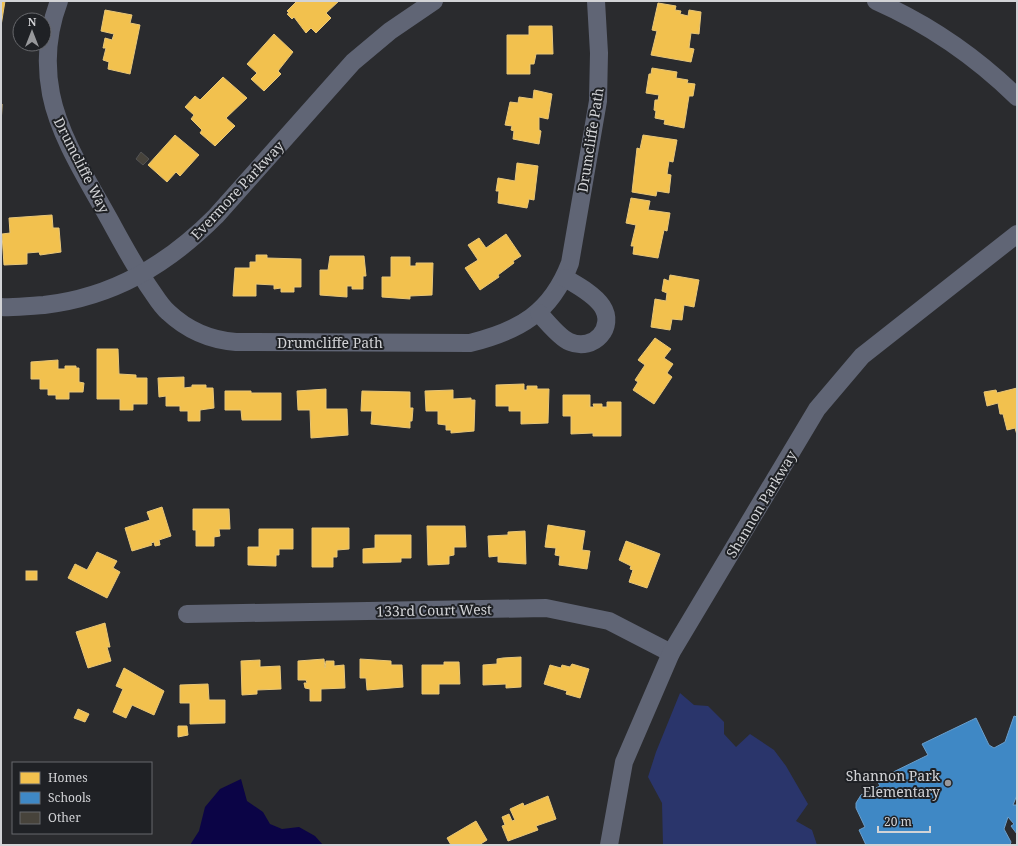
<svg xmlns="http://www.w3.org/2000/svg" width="1018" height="846" viewBox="0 0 1018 846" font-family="'Noto Serif',serif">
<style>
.green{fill:#2a356b}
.water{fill:#0b0446}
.homes{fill:#f2c14e;stroke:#e8c677}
.schools{fill:#3f88c5;stroke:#6b9eca}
.building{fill:#47433b;stroke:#535353}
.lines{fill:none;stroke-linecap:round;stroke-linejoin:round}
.minor{stroke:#606575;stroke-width:18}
.poi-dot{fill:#97989b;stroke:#1f2125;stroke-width:1.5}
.labels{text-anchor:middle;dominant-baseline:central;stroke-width:4;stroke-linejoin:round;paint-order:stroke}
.street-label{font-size:14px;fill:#d2d3d6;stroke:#1f2125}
.poi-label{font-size:14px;fill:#d2d3d6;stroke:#1f2125;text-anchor:end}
</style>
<rect width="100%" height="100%" fill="#2a2b2e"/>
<polygon class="green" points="680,693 694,705 708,706 724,722 724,734 736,747 750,734 774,750 786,766 808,804 796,821 812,830 817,845 663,845 662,803 648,777 656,752"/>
<polygon class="water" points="241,779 247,801 263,812 270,824 282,829 299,827 315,836 323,845 190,845 199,831 205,807 220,789"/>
<g class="homes">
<polygon points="1,1 5,1 1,26"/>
<polygon points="295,1 339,1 326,13 331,18 316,33 311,28 306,33 294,17 292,19 287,14 289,13 287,11 296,2"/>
<polygon points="658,3 676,6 675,10 681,11 680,14 688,16 689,10 701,12 699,34 691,33 689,48 694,49 691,62 651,55 657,31 652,30"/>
<polygon points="105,10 132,15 130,23 140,25 130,74 108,69 109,62 103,60 106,48 103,48 105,38 112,40 114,34 101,31"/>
<polygon points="529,26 552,26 553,54 536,54 534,64 530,64 530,74 507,74 507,35 529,35"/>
<polygon points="274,34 293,52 278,71 281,74 264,91 251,79 257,73 247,64"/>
<polygon points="652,68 677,72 676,78 688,80 687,83 695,84 693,96 689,96 684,128 664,124 665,120 655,118 656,111 654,110 655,100 658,100 659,95 646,93 649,74 651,74"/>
<polygon points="223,77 247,98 226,118 235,126 215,146 200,133 202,130 191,119 194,115 185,107 195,96 200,100"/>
<polygon points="534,90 552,94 548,119 539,117 539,130 541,131 539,144 513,139 514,131 511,130 512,126 505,125 510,102 518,103 519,97 533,99"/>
<polygon points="1,104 2,104 1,127"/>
<polygon points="175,135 199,155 180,176 176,172 167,182 148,165"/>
<polygon points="643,135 677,140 673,162 669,161 667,174 671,175 669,193 657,191 656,196 632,192 637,148 640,149"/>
<polygon points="517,163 538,166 534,200 529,199 527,208 498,203 499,191 496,191 498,178 515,181"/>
<polygon points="631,198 650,201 648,210 670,213 667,231 664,230 658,258 633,254 634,246 631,246 636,225 626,223"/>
<polygon points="52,215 53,228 59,228 61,252 40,255 39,252 27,253 27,264 4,265 2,234 10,233 9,218"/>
<polygon points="506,234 521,256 513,261 514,263 498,275 499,277 480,290 465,268 478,260 468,245 479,238 486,248"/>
<polygon points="256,255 267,255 267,258 301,259 301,287 294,287 294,292 281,292 281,288 274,289 274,285 256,284 256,296 233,296 235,268 250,268 250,262 256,262"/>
<polygon points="330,256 364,256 366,276 363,276 363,289 352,289 352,286 347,286 347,297 320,295 320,270 328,270"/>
<polygon points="391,257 410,257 410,266 416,266 416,263 433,263 432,295 410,296 410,299 382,297 382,277 391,277"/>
<polygon points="670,275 699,280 694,307 684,305 682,320 672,319 670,330 651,327 655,299 666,301 667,293 662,291 664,279 669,281"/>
<polygon points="655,338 671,349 664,358 673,364 667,373 672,377 654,404 633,390 638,382 635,380 645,365 638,360"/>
<polygon points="97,349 118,349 119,374 136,375 136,378 147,378 147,404 133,404 133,410 120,410 120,399 97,399"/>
<polygon points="58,360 58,369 65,369 65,366 76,366 76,368 79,368 79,382 84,383 83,392 69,392 69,399 56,399 56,395 48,395 48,389 40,389 40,379 31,379 31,362"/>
<polygon points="184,377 184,388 192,387 192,385 206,385 206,388 213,388 214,408 200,410 200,421 188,421 188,411 180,411 180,406 166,406 166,396 159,397 158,378"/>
<polygon points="524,384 524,390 527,390 527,386 537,386 537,389 549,389 548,423 521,424 521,411 509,411 509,406 496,406 496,385"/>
<polygon points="1017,388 1017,435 1015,428 1007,430 1003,414 1000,414 998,403 987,406 984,392 996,390 997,393"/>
<polygon points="326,389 326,409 347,409 348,435 311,438 310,410 298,410 297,391"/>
<polygon points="453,390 453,399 471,398 471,400 475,400 474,431 451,433 451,430 446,430 446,425 438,424 438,411 426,411 425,391"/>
<polygon points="225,391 251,391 251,393 281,393 281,420 242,420 241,410 225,410"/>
<polygon points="362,391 410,392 410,408 413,408 412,421 410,421 410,428 371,424 372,411 361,411"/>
<polygon points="563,395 590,395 590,407 594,407 593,404 602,404 602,407 607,407 607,402 621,402 621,436 593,436 593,433 571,434 571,416 563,416"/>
<polygon points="162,507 171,536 159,540 160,545 155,546 154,542 151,543 152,545 132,551 125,528 150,520 147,512"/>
<polygon points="193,509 229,509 230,529 219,529 220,536 214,537 214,546 196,546 196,530 193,530"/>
<polygon points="548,525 585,531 582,550 590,551 587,569 559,565 560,556 555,555 556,548 545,547"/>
<polygon points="427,526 465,526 466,547 454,547 454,555 449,556 449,564 428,565"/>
<polygon points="312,528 349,528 349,549 337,550 337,557 333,557 333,567 312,567"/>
<polygon points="259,529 293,529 293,549 279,549 279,555 276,555 276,566 248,565 248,547 259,547"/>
<polygon points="525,531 526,564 498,562 498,556 489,557 488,536 508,535 508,532"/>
<polygon points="375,535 411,535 411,558 401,558 401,562 363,563 363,549 375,548"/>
<polygon points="626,541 660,554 647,588 629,582 633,570 630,569 631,566 619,560"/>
<polygon points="97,552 117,561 113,568 120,572 107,598 68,578 75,564 87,570"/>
<rect x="26" y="571" width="11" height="9"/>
<polygon points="105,623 110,647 107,647 111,661 88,668 76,632"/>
<polygon points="521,657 521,687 506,688 506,684 483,685 483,665 497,664 497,659 503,658"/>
<polygon points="324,659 325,668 326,661 334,661 334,666 344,665 345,688 321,689 321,701 310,701 310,689 305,688 304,683 307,683 306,680 298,680 298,661"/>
<polygon points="360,659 391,661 391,665 402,665 403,687 367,690 366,678 360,678"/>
<polygon points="260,660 260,667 280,666 281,689 257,690 257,694 242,695 241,661"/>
<polygon points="444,662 459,662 460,684 439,684 439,694 422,694 422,665 444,665"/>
<polygon points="572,664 589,669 580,698 566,694 567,691 544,684 550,665 561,668 562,665 570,667"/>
<polygon points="124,668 164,691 154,715 132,705 126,718 113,712 123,689 116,686"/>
<polygon points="208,684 209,700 225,700 225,723 190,724 190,703 180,703 180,685"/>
<polygon points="78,709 89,714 85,722 74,718"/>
<polygon points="178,726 187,726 188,735 178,737"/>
<polygon points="548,796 556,819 536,826 538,830 508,841 502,826 505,825 502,817 509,814 512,821 515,820 510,809 523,803 524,806"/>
<polygon points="476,821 487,840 479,845 451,845 447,838"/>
</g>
<polygon class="schools" points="1014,716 1017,717 1017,795 1013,805 1017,805 1017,834 1011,826 1014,824 1008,817 1004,829 1011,842 1010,845 866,845 859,830 865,827 856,808 856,803 861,795 880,786 877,780 928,755 922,744 976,718 989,745 994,748 1005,742"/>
<polygon class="building" points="141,152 149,159 143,165 136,159"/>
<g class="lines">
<g class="minor">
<path d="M 59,1 C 48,30 45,63 51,94 C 60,140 92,187 114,228 C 126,250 138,272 153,293 C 157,299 162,307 168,312 C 187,330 210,340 236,342 L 470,343 C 519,331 551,313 570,263 L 598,101 L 599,53 L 596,1"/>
<path d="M 876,1 C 928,24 976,57 1017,97"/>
<path d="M 1,307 C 15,308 30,306 44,305 C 113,297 167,265 216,216 L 353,62 L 390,31 L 434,1"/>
<path d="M 539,313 C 545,320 561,339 570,342 C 594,352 616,327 602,306 C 594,294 577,285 565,278"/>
<polyline points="187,614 546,608 609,621 671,653"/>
<polyline points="609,845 624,762 671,653 817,409 862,356 1017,234"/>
</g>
</g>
<circle class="poi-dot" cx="948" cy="783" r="4"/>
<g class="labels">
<g class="street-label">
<text transform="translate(590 140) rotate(-81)">Drumcliffe Path</text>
<text transform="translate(82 165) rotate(63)">Drumcliffe Way</text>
<text transform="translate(237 190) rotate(-47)">Evermore Parkway</text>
<text x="330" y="342">Drumcliffe Path</text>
<text transform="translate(761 504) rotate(-59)">Shannon Parkway</text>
<text transform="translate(434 610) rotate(-1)">133rd Court West</text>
</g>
<g class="poi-label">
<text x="940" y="775">Shannon Park<tspan x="940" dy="16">Elementary</tspan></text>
</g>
</g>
<rect width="1018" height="846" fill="none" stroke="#d2d3d6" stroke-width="4"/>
<rect x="12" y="762" width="140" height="72" fill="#1f2125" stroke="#67686c"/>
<rect x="20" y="772" width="20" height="12" fill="#f2c14e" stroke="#67686c"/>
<text x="48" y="782" font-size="12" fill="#d2d3d6">Homes</text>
<rect x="20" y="792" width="20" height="12" fill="#3f88c5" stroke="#67686c"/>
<text x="48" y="802" font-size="12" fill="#d2d3d6">Schools</text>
<rect x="20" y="812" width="20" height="12" fill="#47433b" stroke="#67686c"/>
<text x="48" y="822" font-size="12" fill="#d2d3d6">Other</text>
<g transform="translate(32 32)"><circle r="19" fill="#1f2125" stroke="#67686c"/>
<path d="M0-3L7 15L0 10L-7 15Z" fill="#97989b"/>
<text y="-6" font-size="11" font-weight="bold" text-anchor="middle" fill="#d2d3d6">N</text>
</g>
<path d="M878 826v6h52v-6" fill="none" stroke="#d2d3d6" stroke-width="2"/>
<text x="884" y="826" font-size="12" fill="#d2d3d6" stroke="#1f2125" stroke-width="3" paint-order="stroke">20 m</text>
</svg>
